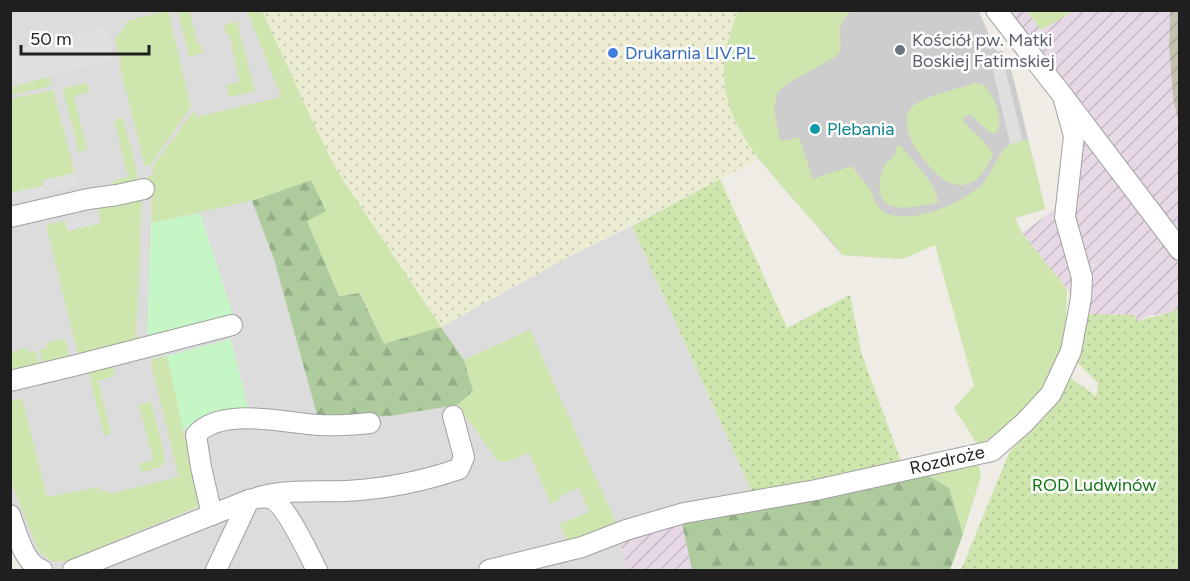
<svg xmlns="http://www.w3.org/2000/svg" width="1190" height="581" viewBox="0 0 1190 581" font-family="Figtree,sans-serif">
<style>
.residential{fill:#dddcdc}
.industrial{fill:url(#industrial-furrows)}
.religious{fill:#cdcdcd}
.construction{fill:url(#construction-furrows)}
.farmland{fill:url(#farmland-dots)}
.grass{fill:#cee6ae}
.forest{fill:url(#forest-firs)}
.park{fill:#c5f6c5}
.garden{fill:url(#garden-dots)}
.parking{fill:#dfdfdf}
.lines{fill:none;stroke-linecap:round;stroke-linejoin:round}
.minor-casing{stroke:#a0a0a0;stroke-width:22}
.minor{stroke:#fff;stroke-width:20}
.worship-dot{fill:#6b7280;stroke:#fff;stroke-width:2}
.shop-dot{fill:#3f7fe0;stroke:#fff;stroke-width:2}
.culture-dot{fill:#0f9aa8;stroke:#fff;stroke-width:2}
.labels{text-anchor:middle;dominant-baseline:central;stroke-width:5;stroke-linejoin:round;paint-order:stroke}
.worship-label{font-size:18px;fill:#5b616d;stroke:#fff;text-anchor:start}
.shop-label{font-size:18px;fill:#366cbe;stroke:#fff;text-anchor:start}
.culture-label{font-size:18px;fill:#0d838f;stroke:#fff;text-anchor:start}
.street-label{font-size:18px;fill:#1f1f1f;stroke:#fff}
.park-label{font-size:18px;fill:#127713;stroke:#fff}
</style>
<defs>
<pattern id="industrial-furrows" width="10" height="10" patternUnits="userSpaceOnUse" patternTransform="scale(1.5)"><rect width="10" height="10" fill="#e7d8e6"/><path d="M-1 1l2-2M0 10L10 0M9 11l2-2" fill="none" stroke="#c6b9c5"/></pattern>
<pattern id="construction-furrows" width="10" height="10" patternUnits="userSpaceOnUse" patternTransform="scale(1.5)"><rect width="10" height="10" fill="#c3c1b1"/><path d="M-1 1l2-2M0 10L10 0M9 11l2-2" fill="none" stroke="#a7a598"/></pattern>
<pattern id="farmland-dots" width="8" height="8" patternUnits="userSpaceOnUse" patternTransform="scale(1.5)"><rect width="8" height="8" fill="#ececd2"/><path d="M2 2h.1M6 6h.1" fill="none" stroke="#cacab4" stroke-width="1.8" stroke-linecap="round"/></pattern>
<pattern id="forest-firs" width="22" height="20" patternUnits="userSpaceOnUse" patternTransform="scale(1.5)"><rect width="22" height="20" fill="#aecb9d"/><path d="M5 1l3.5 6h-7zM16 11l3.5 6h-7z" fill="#95ae87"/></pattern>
<pattern id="garden-dots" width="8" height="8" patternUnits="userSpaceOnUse" patternTransform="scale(1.5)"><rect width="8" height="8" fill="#cee6ae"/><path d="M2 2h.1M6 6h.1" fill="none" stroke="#b0c595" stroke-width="1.8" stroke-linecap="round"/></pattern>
</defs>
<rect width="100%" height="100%" fill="#efebe5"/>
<polygon class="residential" points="11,11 262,11 337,171 252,201 274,259 288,307 464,360 441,327 570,256 632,226 753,494 619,538 627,570 23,570 11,538"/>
<g class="industrial">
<polygon points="1003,11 1027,11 1041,30 1074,11 1170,11 1169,45 1173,98 1180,124 1180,307 1175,312 1147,316 1138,322 1121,314 1084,314 1067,289 1022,233 1055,209 1078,109"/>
<polygon points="682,523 692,570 627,570 620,541"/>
</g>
<polygon class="religious" points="738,10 979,11 991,40 989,43 998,52 1002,50 1010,64 1045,209 951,237 902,259 842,255 759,159"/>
<polygon class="construction" points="1170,11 1179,11 1179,124 1173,98 1169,45"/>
<polygon class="farmland" points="262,11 738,11 729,36 724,77 734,118 759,159 570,256 441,327 337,171 317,131"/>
<g class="grass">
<polygon points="168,11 191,107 150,165 145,166 120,68 120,61 115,40 129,20"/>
<polygon points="178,11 190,11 197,43 200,43 203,53 189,57"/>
<polygon points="247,11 262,11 317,131 337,171 441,327 384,344 361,293 339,296 307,221 311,180 255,200 151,223 152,191 148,176 154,174 152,168 194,110 196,117 281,97"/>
<path d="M 738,11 L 851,11 C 836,26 840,30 841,50 L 835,57 L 788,83 L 777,92 L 774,110 L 780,141 L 799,137 L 813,179 L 852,166 C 857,174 864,181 869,188 C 875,196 873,204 883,211 C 907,228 967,202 984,182 C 993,171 998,152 1010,144 C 1015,142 1023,141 1028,140 L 1045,209 L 1015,218 L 1022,233 L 1067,289 L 1065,345 L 1045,389 L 1003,431 L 978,445 L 954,408 L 974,386 L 935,245 L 902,259 L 842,255 C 834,242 820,229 809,217 C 777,180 732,137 725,87 C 721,60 729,35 738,11 Z"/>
<polygon points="1027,11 1074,11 1041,30"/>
<polygon points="237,21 255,91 229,97 226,85 240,82 229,34 226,34 224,25"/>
<polygon points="49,77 51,86 11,95 11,87"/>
<polygon points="87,83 89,92 74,96 87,150 79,152 63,90 64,88"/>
<path d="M 975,83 L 985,86 C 994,98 1006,120 995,134 L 991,133 L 969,114 L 962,120 L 984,142 L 993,154 C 975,196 950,193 924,160 C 916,150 907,136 907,122 C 906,116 909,110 913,106 C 922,97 961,88 975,83 Z"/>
<polygon points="53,90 75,173 43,180 44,186 11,193 10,99"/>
<polygon points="123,118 138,176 134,183 115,190 113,181 128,177 114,120"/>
<path d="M 900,145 L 932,184 L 939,202 C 924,205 907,210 892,206 C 876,203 878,176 885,165 C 887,162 892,158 895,155 L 896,147 Z"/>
<polygon points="142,195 136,343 78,355 46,225 65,221 67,231 100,223 97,205"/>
<polygon points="530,330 617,525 568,543 560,524 589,512 579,488 560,496 561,499 551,504 529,453 505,462 497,460 457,405 473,391 464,360"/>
<polygon points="63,339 65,340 69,355 42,362 39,350 47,348 46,343"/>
<polygon points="27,348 28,353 36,351 38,363 11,370 11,352"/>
<polygon points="167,356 200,506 67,561 53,562 39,552 11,482 10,401 22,398 47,497 99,487 100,492 107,490 109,494 179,477 150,360"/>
<polygon points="112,363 114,373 112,377 98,380 111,434 104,435 88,370"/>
<polygon points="151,402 165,458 164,463 158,468 141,472 139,464 153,460 139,405"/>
<polygon points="967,464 979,466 981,476 963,534 949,488 922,472"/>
</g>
<g class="forest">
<polygon points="311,180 326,211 307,221 339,296 360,293 384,344 441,327 464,360 473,391 457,405 390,416 318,418 274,259 252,201"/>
<polygon points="922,472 949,488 963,534 950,570 692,570 682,523"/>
</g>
<g class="park">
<polygon points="200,213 233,315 231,317 147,338 151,223"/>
<polygon points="231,339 249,412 183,429 167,356"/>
</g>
<g class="garden">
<polygon points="720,179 787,328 850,295 862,355 902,464 753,494 632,226"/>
<path d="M 1179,307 L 1179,570 L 961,570 L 1009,453 L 1057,398 L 1069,377 L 1096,396 L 1098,383 L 1077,362 L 1084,314 L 1134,315 L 1138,322 C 1151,314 1169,317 1179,307 Z"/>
</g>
<g class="parking">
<polygon points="10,24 17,49 106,26 114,59 11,87"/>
<polygon points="1005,68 1023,141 1010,144 993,70"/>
<polygon points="75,173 77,185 46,193 47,198 11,207 11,193 44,186 43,180"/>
<polygon points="98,213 101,223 67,231 65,221"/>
</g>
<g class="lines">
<g class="minor-casing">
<g id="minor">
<polyline points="996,10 1063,96 1180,250"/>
<polyline points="10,217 88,199 117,195 144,189"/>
<polyline points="10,381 77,365 232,325"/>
<path d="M 259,497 C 287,489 317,492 346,491 C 383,489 424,481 459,469 L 464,457 L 453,416"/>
<path d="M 10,515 C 17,532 23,563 42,570"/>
<path d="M 212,515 L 201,467 L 196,435 C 220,406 286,423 318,425 C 336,426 352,425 370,423"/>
<polyline points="73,570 249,500"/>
<path d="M 216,570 L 249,500 C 256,498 264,496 272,499 C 286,505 309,555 317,570"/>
<polyline points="489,570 582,547 626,530 684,513 816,490 992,451 1024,423 1051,394 1071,351 1081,298 1082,278 1065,217 1074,136 1063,96"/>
</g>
</g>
<use href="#minor" class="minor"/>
</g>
<circle class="worship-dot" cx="900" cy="50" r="6"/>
<circle class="shop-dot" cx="613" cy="53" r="6"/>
<circle class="culture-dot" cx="815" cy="129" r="6"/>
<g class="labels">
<g class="worship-label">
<text x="912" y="40">Kościół pw. Matki<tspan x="912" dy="21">Boskiej Fatimskiej</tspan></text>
</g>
<g class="shop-label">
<text x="625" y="53">Drukarnia LIV.PL</text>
</g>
<g class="culture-label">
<text x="827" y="129">Plebania</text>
</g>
<g class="street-label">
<text transform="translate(947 460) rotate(-13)">Rozdroże</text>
</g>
<g class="park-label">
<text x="1094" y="485">ROD Ludwinów</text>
</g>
</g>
<rect width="1190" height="581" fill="none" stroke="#1f1f1f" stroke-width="24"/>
<path d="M21 45v9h128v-9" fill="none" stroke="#1f1f1f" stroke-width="3"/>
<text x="30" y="45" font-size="18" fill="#1f1f1f" stroke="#ffffff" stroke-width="4.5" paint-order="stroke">50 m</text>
</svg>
